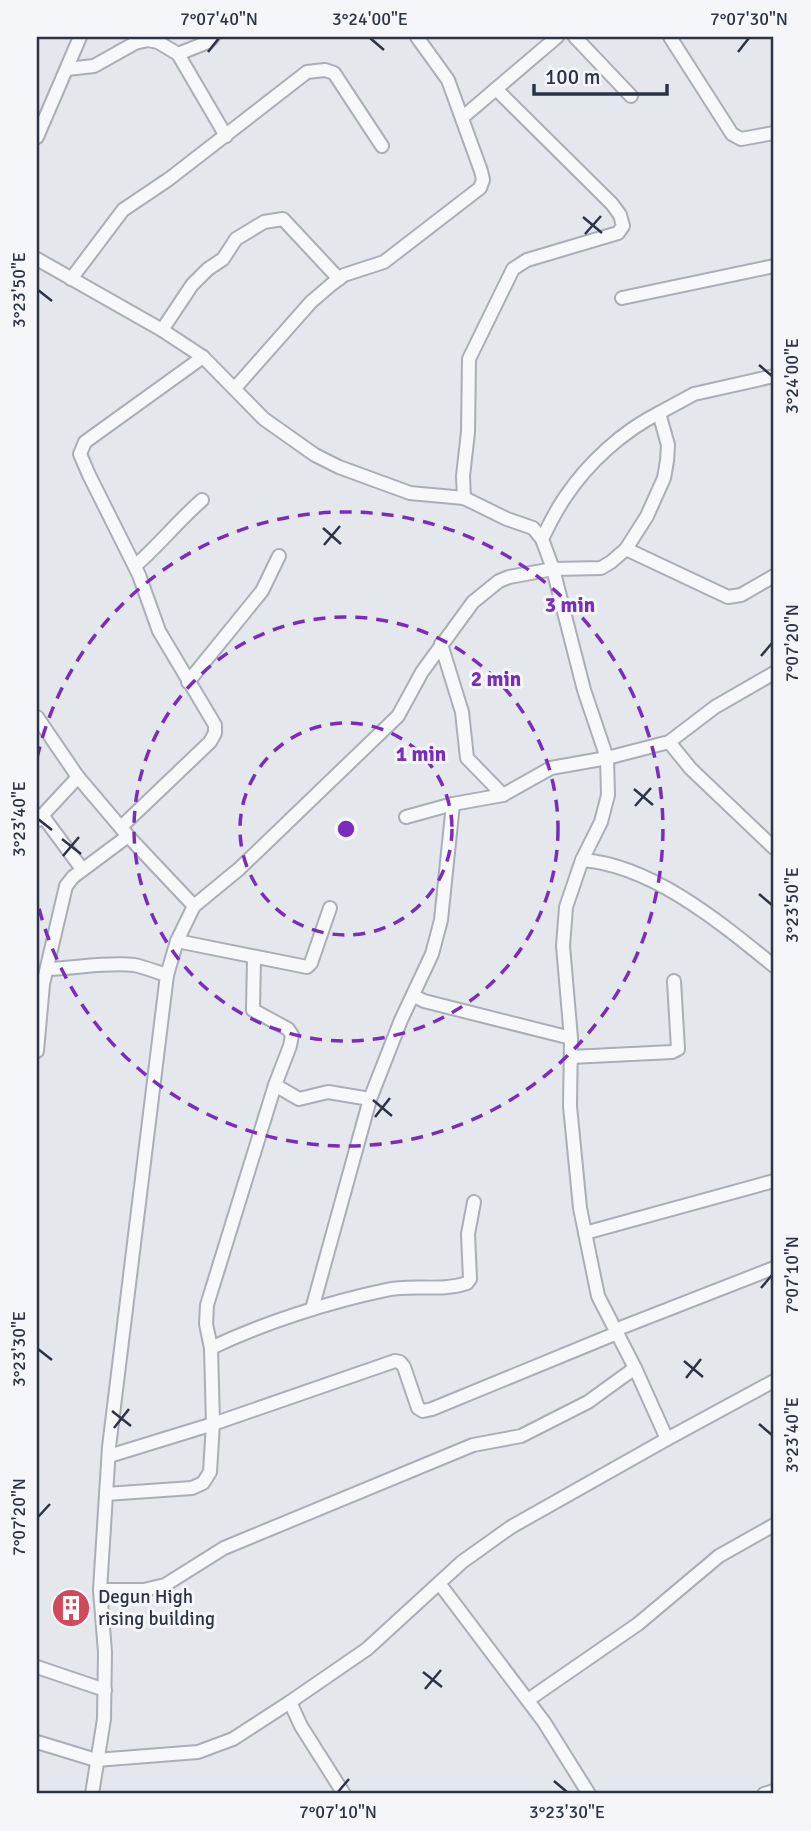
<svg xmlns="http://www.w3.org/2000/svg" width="811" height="1831" viewBox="0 0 811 1831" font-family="Signika,sans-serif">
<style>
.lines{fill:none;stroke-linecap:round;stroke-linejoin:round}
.minor-casing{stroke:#a9aeb7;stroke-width:16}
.minor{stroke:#f7f8fa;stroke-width:12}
.ticks{fill:none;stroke:#2b3445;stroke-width:2.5}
.ring{fill:none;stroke:#7b2cbf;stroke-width:3.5;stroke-dasharray:12 9}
.labels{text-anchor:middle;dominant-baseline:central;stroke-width:6;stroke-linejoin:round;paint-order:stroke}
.poi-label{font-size:19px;fill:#2b3445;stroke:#f4f6f9;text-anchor:start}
.centre{fill:#7b2cbf;stroke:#f4f6f9;stroke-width:3.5}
.ring-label{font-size:21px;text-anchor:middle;font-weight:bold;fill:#7b2cbf;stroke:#f4f6f9;stroke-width:6;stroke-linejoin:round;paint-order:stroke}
.neatline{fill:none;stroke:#2b3445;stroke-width:2.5}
.ticks-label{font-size:18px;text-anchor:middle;fill:#2b3445}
</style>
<rect width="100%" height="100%" fill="#e4e7ec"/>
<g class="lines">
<g class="minor-casing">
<g id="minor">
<polyline points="575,37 631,96"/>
<polyline points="670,37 732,134 741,139 774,133"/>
<polyline points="178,54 208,42 213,37"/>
<polyline points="67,69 94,66 135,43 148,40 158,42 178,54 226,136"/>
<polyline points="463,117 557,37"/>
<polyline points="37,137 80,37"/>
<polyline points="37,259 162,330 203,357 264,419 315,455 339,467 410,493 464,498 507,519 533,528 542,539 553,569 584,690 607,758 608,795 601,822 582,860 566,907 563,946 571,1038 570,1106 580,1208 598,1296 635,1368 667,1439"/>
<polyline points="71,279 123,210 169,179 307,72 325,70 334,73 382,146"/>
<polyline points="622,298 774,266"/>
<polyline points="162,330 192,285 208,269 223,259 236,239 264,222 283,219 339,279"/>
<polyline points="235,388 311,302 332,284 344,275 384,262 480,188 483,180 481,171 448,80 417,37"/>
<polyline points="464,498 463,476 468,432 469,359 513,269 527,260 618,233 623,226 620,215 612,204 496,89"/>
<path d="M 542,539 C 549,525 556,510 566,496 C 588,463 623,431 659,413"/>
<polyline points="626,549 728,597 741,595 774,576"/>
<path d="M 135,566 C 159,545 178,521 202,500"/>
<polyline points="441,644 462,712 467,758 503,795"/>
<polyline points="188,682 262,591 279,556"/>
<polyline points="37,717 78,777 128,836 194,906"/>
<polyline points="669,742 691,769 774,848"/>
<polyline points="42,815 82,869"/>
<polyline points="406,817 453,804 503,795 551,768 607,758 669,742 715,707 774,673"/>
<polyline points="38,820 78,777"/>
<polyline points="121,827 210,742 215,733 215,725 159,631 139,575 89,475 80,454 85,442 203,357"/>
<path d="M 582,860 C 652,865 721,923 774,966"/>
<polyline points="177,941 307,967 311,963 330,908"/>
<path d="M 49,969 C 76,968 108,962 134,965 C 145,967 156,972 167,975"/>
<polyline points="414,996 424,1001 571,1038"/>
<polyline points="37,1051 43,984 66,886 73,877 128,836"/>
<polyline points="571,1057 672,1052 678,1049 674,981"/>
<polyline points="275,1085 299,1099 328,1092 370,1099"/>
<polyline points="585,1233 774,1181"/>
<polyline points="312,1309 370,1099 401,1020 432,954 441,920 453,804"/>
<polyline points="615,1330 774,1268"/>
<path d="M 211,1348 C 263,1323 329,1302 386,1290 C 412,1284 441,1292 467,1283 L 470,1279 L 468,1234 L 474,1202"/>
<polyline points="109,1456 213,1424 395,1361 400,1362 404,1367 418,1408 423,1411 432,1409 617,1333"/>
<polyline points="106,1494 192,1488 203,1483 210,1472 213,1424 211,1348 206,1324 207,1305 275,1085 290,1046 292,1035 288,1029 253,1010 254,958"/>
<polyline points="439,1583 544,1722 589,1794"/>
<polyline points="100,1590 144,1590 165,1585 224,1548 473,1445 521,1436 588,1402 635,1368"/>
<polyline points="37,1667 105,1690"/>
<polyline points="528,1700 638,1624 719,1556 774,1525"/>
<polyline points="37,1742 96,1760 198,1752 233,1739 290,1702"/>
<polyline points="92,1794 104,1719 105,1652 100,1590 109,1447 167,975 177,941 194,906 239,869 398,716 422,672 473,602 499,581 509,577 553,569 601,568 611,562 626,549 647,516 664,478 667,461 668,445 659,413 694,394 774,376"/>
<polyline points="344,1794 301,1726 290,1702 367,1649 462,1562 511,1527 667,1439 774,1381"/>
<polyline points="764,1794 774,1791"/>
</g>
</g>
<use href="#minor" class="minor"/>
</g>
<path class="ticks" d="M 370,38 L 384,50M 208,52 L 219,38M 738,52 L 749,38M 583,217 L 602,233M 585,234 L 601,216M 38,290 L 52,301M 759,365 L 772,376M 323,528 L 341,544M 324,545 L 340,526M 761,656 L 772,643M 634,789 L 653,805M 635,806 L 651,788M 38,819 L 52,830M 62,839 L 81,854M 63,856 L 79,837M 759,894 L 772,905M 373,1100 L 392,1116M 375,1117 L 390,1098M 761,1288 L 772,1275M 38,1349 L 52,1360M 684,1361 L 703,1377M 686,1378 L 701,1359M 112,1411 L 131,1426M 759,1424 L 772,1435M 114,1428 L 129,1409M 38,1517 L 50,1504M 423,1672 L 442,1687M 425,1689 L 441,1670M 554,1781 L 567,1792M 338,1792 L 349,1779"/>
<g class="ring">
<circle cx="346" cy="829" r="106"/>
<circle cx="346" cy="829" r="212"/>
<path d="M37 758A317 317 0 1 1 37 900"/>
</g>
<defs>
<g id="building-disc" transform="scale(2.0125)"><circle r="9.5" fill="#d1495b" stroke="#f4f6f9"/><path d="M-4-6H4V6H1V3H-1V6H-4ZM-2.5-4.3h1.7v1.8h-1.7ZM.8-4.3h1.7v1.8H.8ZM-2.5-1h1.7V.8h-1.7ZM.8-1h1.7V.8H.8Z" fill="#fff"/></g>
</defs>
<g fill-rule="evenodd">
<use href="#building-disc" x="71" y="1608"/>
</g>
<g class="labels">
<g class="poi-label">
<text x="98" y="1597">Degun High<tspan x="98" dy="22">rising building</tspan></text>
</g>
</g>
<circle cx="346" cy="829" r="10" class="centre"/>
<g class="ring-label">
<text x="570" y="612">3 min</text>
<text x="496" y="686">2 min</text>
<text x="421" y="761">1 min</text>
</g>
<rect width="811" height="1831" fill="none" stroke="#f4f6f9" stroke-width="77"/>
<path d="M534 84v10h133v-10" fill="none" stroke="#2b3445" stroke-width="3.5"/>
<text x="545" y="84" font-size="21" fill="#2b3445" stroke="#f4f6f9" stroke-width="5" paint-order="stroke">100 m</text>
<rect x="38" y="38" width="734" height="1754" class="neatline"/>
<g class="ticks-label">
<text x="219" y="25">7°07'40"N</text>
<text x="370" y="25">3°24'00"E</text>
<text x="749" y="25">7°07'30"N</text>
<text transform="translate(19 290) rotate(-90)" y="6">3°23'50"E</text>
<text transform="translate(792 376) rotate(-90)" y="6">3°24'00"E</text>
<text transform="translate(792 643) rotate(-90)" y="6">7°07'20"N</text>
<text transform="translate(19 819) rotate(-90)" y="6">3°23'40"E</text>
<text transform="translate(792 905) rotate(-90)" y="6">3°23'50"E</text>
<text transform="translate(792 1275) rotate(-90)" y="6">7°07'10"N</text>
<text transform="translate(19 1349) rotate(-90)" y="6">3°23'30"E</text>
<text transform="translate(792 1435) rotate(-90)" y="6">3°23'40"E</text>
<text transform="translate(19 1517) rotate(-90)" y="6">7°07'20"N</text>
<text x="338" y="1818">7°07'10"N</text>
<text x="567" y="1818">3°23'30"E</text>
</g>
</svg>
